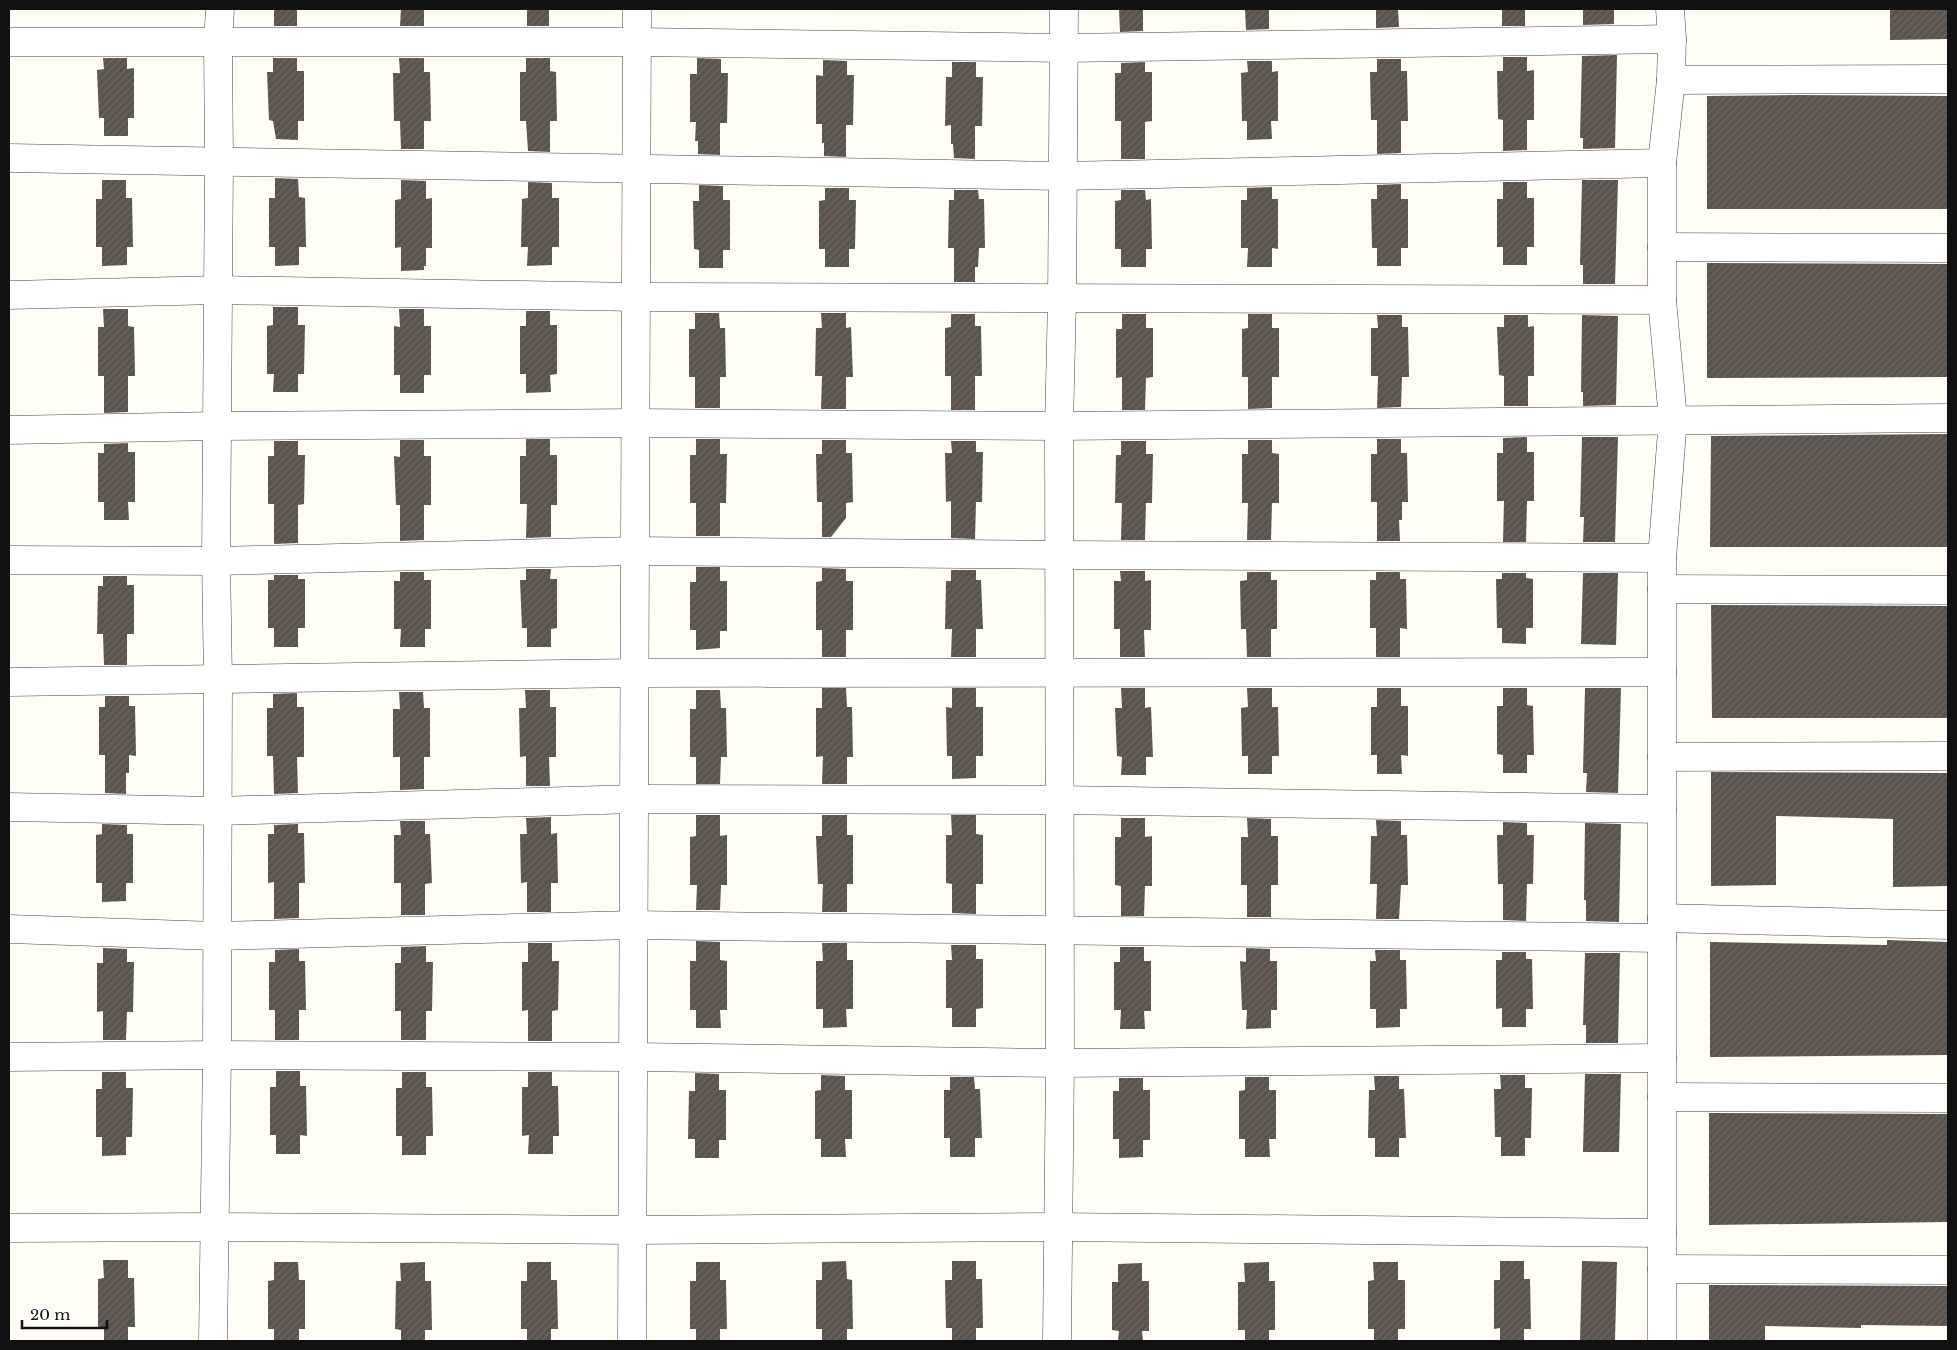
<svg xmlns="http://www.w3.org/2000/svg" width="1957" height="1350" viewBox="0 0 1957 1350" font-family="'Libre Baskerville',serif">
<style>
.building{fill:url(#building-hatch)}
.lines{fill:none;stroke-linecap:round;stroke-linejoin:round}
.minor-casing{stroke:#444;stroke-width:29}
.minor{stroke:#fff;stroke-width:28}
</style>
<defs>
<pattern id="building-hatch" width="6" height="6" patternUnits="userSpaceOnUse" patternTransform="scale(1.25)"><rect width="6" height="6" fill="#5a524d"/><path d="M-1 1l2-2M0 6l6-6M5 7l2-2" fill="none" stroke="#6d6662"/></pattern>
</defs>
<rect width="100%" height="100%" fill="#fffdf5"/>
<g class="building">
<rect x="274" y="9" width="23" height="17"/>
<polygon points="401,9 424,9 424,26 400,26"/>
<rect x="527" y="9" width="22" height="17"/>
<polygon points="1119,9 1143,9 1143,31 1120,32"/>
<polygon points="1245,9 1269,9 1269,29 1246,30"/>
<polygon points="1376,9 1398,9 1399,27 1376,28"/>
<rect x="1502" y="9" width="23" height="17"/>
<polygon points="1583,9 1614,9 1614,24 1583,25"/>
<polygon points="1890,9 1948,9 1948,39 1890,40"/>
<polygon points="1617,55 1615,148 1583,149 1583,138 1580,138 1582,56"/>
<polygon points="1503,57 1527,57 1527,71 1534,70 1534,120 1527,120 1527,150 1503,151 1503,120 1498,119 1497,71 1503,71"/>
<polygon points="103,58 127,58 127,69 134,68 134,118 128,118 128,136 104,136 104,118 99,118 97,70 104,69"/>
<polygon points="273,58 297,58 297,71 304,71 304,121 298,121 298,140 276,139 273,121 269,120 267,72 273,72"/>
<polygon points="399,58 424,58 424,72 430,72 431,121 424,121 424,149 401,149 400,121 394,121 393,73 400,73"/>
<polygon points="526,58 550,58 550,71 556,72 557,121 550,121 550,152 528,151 526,121 520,121 520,72 526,72"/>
<polygon points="697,58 721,59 721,73 728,73 727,123 720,123 720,155 698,154 698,141 695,141 696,122 690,122 690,74 697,74"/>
<polygon points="1377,59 1401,59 1401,71 1407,71 1408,121 1401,121 1401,153 1377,154 1377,120 1371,120 1370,72 1377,72"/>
<polygon points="823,60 847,61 847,75 854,75 853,125 846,125 846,157 824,156 824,143 822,143 822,124 816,124 816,75 823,76"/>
<polygon points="1247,61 1272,61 1272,72 1278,71 1278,121 1271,121 1272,139 1247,140 1247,121 1242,121 1241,73 1248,72"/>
<polygon points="952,62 976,62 976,77 983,77 982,126 975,126 975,159 954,158 953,144 951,144 951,125 945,126 946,77 952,77"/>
<polygon points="1145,62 1145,72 1152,72 1152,121 1145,122 1145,159 1121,159 1121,121 1115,121 1115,73 1121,73 1121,63"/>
<polygon points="1798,95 1948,96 1947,164 1948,164 1948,209 1707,209 1707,96"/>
<polygon points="275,178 298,179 299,197 305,198 306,247 299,247 299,265 275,266 275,247 269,247 269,198 275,198"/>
<polygon points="102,180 126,180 126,198 132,198 133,247 127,247 127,265 102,266 102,247 96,247 96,199 102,199"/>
<polygon points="401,180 426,181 426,199 432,198 432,248 426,248 426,266 424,266 424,270 401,271 401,247 395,248 395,200 401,199"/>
<polygon points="1582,180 1618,180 1615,284 1583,284 1583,265 1580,265"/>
<polygon points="528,182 552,183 552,198 559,198 559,247 552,247 552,265 527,266 528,247 521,247 522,199 528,198"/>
<polygon points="1503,182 1527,182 1527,198 1534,198 1534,247 1527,247 1527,265 1503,265 1503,247 1497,247 1497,199 1503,199"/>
<polygon points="1401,184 1401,199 1408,199 1408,248 1401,248 1401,266 1377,266 1377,248 1372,248 1371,199 1377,199 1377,185"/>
<polygon points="699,185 723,186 723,200 730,200 730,250 723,250 723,268 699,268 699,250 694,249 693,201 699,201"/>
<polygon points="1272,187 1272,199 1278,199 1278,249 1272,248 1272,267 1247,267 1248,248 1241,248 1241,200 1247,200 1247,188"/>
<polygon points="825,188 849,188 849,200 856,200 855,249 849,249 849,267 825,267 825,249 819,249 819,201 825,200"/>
<polygon points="954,190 978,190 979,199 984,199 985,248 979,248 978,267 975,267 975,282 954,282 954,248 948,248 949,200 954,200"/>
<polygon points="1121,190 1145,190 1146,200 1151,199 1152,249 1146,249 1146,267 1121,267 1121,249 1115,249 1115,201 1121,200"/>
<polygon points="1707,263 1948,264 1948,377 1707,378"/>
<polygon points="273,307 298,307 298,325 305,325 304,374 298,374 298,392 273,392 274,374 267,374 267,326 273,325"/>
<polygon points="103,309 128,309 128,326 134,327 135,376 128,376 128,412 104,413 104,376 98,376 98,327 104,327"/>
<polygon points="399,309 424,309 424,326 431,326 431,375 424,375 424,393 400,393 400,375 394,375 394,326 400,327"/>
<polygon points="526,311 550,311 550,325 557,325 557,374 550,375 551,392 526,393 526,374 520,374 520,326 526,326"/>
<polygon points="695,313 719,313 720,328 725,328 726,377 720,377 720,408 695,408 695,377 689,377 689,329 695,329"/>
<polygon points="821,313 846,313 846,328 851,327 853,377 846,377 846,409 821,409 822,376 815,376 816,328 822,328"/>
<polygon points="951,314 975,314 975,326 981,326 982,376 975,376 975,410 951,410 951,376 945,376 945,328 951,327"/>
<polygon points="1122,314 1146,314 1146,328 1153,328 1153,377 1146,378 1145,410 1122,410 1122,377 1116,378 1116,329 1122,329"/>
<polygon points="1248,314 1272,314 1272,328 1279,328 1279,377 1272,377 1272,408 1248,409 1248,377 1242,377 1242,329 1248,328"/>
<polygon points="1377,315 1402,315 1402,327 1408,327 1409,377 1402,377 1401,407 1377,408 1378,376 1371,376 1371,328 1378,328"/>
<polygon points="1504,315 1528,315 1528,327 1534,326 1534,376 1528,376 1528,406 1504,406 1504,376 1499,375 1497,327 1504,327"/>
<polygon points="1582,315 1618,316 1616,405 1583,406 1583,392 1581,392"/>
<polygon points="1948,434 1948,547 1710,547 1711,436"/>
<polygon points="1527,437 1527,452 1534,452 1534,501 1527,501 1526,542 1503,542 1504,501 1497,501 1497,453 1503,453 1503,438"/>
<polygon points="1582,437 1618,437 1615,542 1583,542 1584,517 1580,517"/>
<polygon points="526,439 550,439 550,455 557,455 557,505 551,505 551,537 526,538 527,504 520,504 520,456 526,456"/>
<polygon points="696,439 720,439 720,454 727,454 726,503 720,503 720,536 696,536 696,503 690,503 690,455 696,455"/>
<polygon points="1377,439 1401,439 1401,453 1407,453 1408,502 1402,502 1402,520 1399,520 1400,541 1377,541 1377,502 1371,502 1371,454 1377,454"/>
<polygon points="400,440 424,440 424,456 431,456 431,505 424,505 424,540 400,541 400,505 396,505 394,456 400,457"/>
<polygon points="822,440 846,440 846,453 852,453 853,502 846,503 846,518 831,537 822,537 822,502 817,502 816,454 822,454"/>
<polygon points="1248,440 1272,440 1272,453 1279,454 1279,503 1272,503 1271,540 1247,540 1248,503 1242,503 1242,454 1248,454"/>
<polygon points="274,441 298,441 298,455 305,455 304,504 298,505 298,543 274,544 274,504 268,504 268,456 274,456"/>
<polygon points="951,441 976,441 976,452 983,452 982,502 976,502 975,539 951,538 951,501 946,502 945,453 952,453"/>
<polygon points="1121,441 1146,441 1146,454 1153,454 1152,503 1146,503 1145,540 1121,540 1122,503 1115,503 1116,455 1121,455"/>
<polygon points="128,443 128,452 135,452 135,502 128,502 129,520 104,520 104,502 98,502 98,453 104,453 104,444"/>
<polygon points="696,567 720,567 720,581 727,581 727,631 720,631 720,648 696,650 696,630 690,630 690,582 696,582"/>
<polygon points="822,568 846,569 846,581 853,581 853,630 846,630 846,657 822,657 822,630 816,630 816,582 822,581"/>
<polygon points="526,569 551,569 550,579 557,579 557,628 551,629 551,647 527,647 527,628 522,628 520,580 526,580"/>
<polygon points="951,570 976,570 976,580 981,580 983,629 976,629 976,657 951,657 952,629 945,629 946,581 951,581"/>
<polygon points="1120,571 1145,571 1145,581 1151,580 1151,630 1144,630 1145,657 1120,657 1120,629 1114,629 1114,581 1121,581"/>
<polygon points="400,572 424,572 424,580 431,580 431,629 425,629 425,647 400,647 401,629 394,629 394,581 400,581"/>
<polygon points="1247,572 1271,572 1271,580 1277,580 1277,629 1271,629 1271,657 1247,657 1246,629 1241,629 1240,581 1247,580"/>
<polygon points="1376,572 1400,572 1400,579 1406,579 1407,629 1400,628 1400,657 1376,657 1376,628 1370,628 1370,580 1376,580"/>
<polygon points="1502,573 1526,573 1526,578 1533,579 1533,628 1526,628 1526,644 1502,643 1502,628 1497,628 1496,579 1502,579"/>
<polygon points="1583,573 1618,573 1616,645 1581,644"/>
<polygon points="274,575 298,575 298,579 305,579 305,628 298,628 298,647 274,647 274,628 268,628 268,580 274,580"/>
<polygon points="103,576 127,576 127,585 134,585 134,634 127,634 127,665 104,665 103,634 97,634 98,586 103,586"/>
<polygon points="1711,605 1948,606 1948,718 1712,718"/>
<polygon points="822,688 846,688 847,707 852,707 853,757 847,757 847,784 822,784 823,756 816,757 816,708 822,708"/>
<polygon points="952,688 976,688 976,707 983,707 983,756 976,756 976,778 952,779 952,756 947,756 946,707 952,708"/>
<polygon points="1121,688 1145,688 1145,708 1151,707 1153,757 1146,757 1146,775 1121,775 1122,757 1117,756 1115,708 1122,708"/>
<polygon points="1247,688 1272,688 1272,707 1278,707 1279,756 1272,756 1272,774 1248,774 1248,756 1242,756 1241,708 1248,707"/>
<polygon points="1377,688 1401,688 1401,706 1408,706 1408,756 1401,755 1402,774 1377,774 1377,755 1371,755 1371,707 1377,707"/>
<polygon points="1503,688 1527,688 1527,705 1533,706 1534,755 1527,755 1527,773 1503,773 1503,755 1497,754 1497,706 1503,706"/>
<polygon points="1585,688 1621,688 1618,793 1586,792 1587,773 1583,773"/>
<polygon points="525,690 550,690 550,707 556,707 556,757 549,757 550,786 526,786 526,756 520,757 519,708 526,708"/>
<polygon points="696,690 720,690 721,708 726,708 727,757 721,757 720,784 696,784 696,757 690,757 690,709 696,709"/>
<polygon points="399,692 423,692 424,708 430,708 430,757 424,757 424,789 400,790 400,757 393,757 393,709 400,709"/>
<polygon points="297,693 297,707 304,707 304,757 297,757 298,793 274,794 273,756 267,756 267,708 273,708 273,694"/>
<polygon points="105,696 129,696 129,706 135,706 136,756 129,755 129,773 126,773 126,794 105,793 105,755 99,755 99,707 105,707"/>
<polygon points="1711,772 1948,773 1948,886 1893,887 1893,819 1776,816 1776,885 1711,886"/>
<polygon points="696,815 720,815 720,836 727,835 727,885 721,885 720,910 696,910 697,885 690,885 690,837 696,836"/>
<polygon points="822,815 847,815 847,835 853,835 853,884 847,884 847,912 822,912 823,884 818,884 816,836 822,836"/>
<polygon points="951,815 976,815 976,834 983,835 983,884 976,884 976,914 952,913 952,884 946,883 946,835 952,835"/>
<polygon points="551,817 551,834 557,833 558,883 551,883 551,912 527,912 527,882 521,883 520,834 527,834 526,818"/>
<polygon points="1121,818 1145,818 1145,837 1152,836 1152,886 1145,886 1144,916 1121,916 1121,886 1115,885 1115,837 1121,837"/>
<polygon points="1247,818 1271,819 1271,836 1278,836 1278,885 1271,885 1271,917 1247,917 1247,885 1241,885 1241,837 1248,837"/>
<polygon points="1376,820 1401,821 1401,835 1407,835 1408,885 1401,885 1399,919 1376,919 1377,884 1370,884 1371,836 1377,836"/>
<polygon points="400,821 425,821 425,834 430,834 432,883 425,884 425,915 401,915 401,883 394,883 394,835 401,835"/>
<polygon points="1503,822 1527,823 1527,835 1534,835 1533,884 1527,884 1526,921 1503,920 1503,884 1498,884 1497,835 1503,835"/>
<polygon points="1585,823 1621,824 1619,922 1586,921 1586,900 1584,900"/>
<polygon points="102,824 127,825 127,834 133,834 133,883 126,883 126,901 102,902 102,883 96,883 96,835 102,834"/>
<polygon points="298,824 298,833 304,833 305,883 299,883 299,918 274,919 274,882 268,883 268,834 274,834 274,825"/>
<polygon points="1887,940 1948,942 1948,1055 1710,1057 1710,942 1887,945"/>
<polygon points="696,941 720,942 720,960 727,961 727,1010 720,1010 721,1028 696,1028 696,1010 690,1010 690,961 696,961"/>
<polygon points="528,943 552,943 552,961 559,961 558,1010 552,1011 552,1041 528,1041 528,1010 522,1011 522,962 528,962"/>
<polygon points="822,943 847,943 847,960 853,960 853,1009 846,1009 847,1027 823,1028 823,1009 816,1009 816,961 823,961"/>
<polygon points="951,945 976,945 976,959 983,959 983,1008 976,1009 976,1027 952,1027 952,1008 946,1008 946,960 952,960"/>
<polygon points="426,946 426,962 433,962 432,1011 426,1011 426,1040 401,1040 401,1011 395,1011 395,963 401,963 401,947"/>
<polygon points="1120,947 1144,947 1144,961 1151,961 1151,1011 1144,1011 1145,1029 1120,1029 1121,1010 1114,1010 1114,962 1120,962"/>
<polygon points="103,948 127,949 127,962 134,962 133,1012 127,1012 126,1040 103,1040 103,1011 97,1012 97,963 103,963"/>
<polygon points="1246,948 1270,949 1270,961 1277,961 1277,1010 1271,1010 1271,1028 1246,1029 1247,1010 1242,1010 1240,961 1246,962"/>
<polygon points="299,949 299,961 305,961 306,1010 299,1010 299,1040 275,1040 275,1010 269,1010 269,962 275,962 275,950"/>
<polygon points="1375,950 1400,950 1400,960 1406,960 1407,1009 1400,1009 1400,1027 1376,1028 1376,1009 1370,1009 1370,961 1376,961"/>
<polygon points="1502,952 1526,952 1526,959 1532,959 1533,1009 1526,1009 1526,1027 1502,1027 1502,1008 1496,1009 1496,960 1502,960"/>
<polygon points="1585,953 1620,953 1618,1043 1586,1043 1586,1025 1583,1025"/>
<polygon points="276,1071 300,1071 300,1086 306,1086 307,1136 300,1135 300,1154 276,1154 276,1135 270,1135 270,1087 276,1087"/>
<polygon points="102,1072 126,1072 126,1088 133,1088 132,1137 126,1137 126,1155 102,1156 102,1137 96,1137 96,1089 102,1089"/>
<polygon points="402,1072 426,1072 426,1087 432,1087 433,1136 426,1136 426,1155 402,1155 402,1136 396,1136 396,1088 402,1088"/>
<polygon points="528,1072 552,1072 552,1086 558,1086 559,1136 553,1136 553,1154 528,1154 529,1135 522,1136 522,1087 528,1087"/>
<polygon points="695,1073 719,1074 719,1090 726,1090 726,1140 719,1140 719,1158 695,1158 695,1139 688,1139 689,1091 695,1091"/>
<polygon points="1585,1074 1621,1074 1619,1152 1583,1152"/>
<polygon points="821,1075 845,1076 845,1090 852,1090 852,1139 845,1139 846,1157 821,1157 821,1139 815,1139 815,1091 821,1090"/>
<polygon points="1500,1075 1525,1075 1525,1088 1532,1088 1531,1138 1525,1138 1525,1156 1501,1156 1501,1137 1495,1137 1494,1089 1501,1089"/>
<polygon points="1374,1076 1399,1076 1399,1089 1404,1089 1406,1138 1399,1138 1399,1157 1375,1157 1375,1138 1368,1138 1369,1090 1375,1090"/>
<polygon points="950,1077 974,1077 975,1089 980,1089 982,1138 975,1138 975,1157 950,1157 950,1138 944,1138 944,1090 950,1090"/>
<polygon points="1245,1077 1269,1077 1269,1090 1276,1090 1276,1139 1269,1139 1270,1157 1245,1157 1245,1139 1239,1139 1239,1091 1245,1090"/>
<polygon points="1119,1078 1143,1078 1143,1090 1150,1090 1150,1140 1143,1140 1143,1157 1119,1158 1119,1139 1113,1139 1113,1091 1119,1091"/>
<polygon points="1709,1113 1948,1114 1948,1222 1709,1225"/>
<polygon points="103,1260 128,1260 128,1278 134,1278 135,1327 128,1327 128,1341 104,1341 104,1327 98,1327 98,1279 104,1278"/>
<polygon points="846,1261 847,1279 852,1280 853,1329 847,1329 847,1341 822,1341 822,1329 816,1329 816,1280 822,1280 822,1262"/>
<polygon points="952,1261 976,1261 976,1279 982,1279 983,1328 976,1328 976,1341 952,1341 952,1328 946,1328 945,1280 952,1280"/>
<polygon points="1500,1261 1524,1261 1524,1279 1530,1279 1531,1329 1524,1329 1524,1341 1500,1341 1500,1328 1494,1329 1494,1280 1500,1280"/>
<polygon points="1582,1261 1617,1262 1615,1341 1580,1341"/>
<polygon points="274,1262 298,1262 299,1280 305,1280 305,1329 299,1329 299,1341 274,1341 274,1329 268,1329 268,1281 274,1280"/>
<polygon points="425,1262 425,1281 431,1281 432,1330 425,1330 425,1341 401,1341 401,1330 395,1329 396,1281 401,1281 400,1263"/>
<polygon points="527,1262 551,1262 551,1280 557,1280 558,1329 551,1329 551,1341 527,1341 527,1329 521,1329 521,1281 527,1281"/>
<polygon points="696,1262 720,1262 720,1280 726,1280 727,1329 720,1329 720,1341 696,1341 696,1329 690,1329 690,1281 696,1281"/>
<polygon points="1269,1262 1269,1281 1275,1281 1275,1330 1269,1330 1269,1341 1245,1341 1245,1330 1238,1330 1238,1282 1245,1282 1244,1263"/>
<polygon points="1373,1262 1398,1262 1398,1280 1405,1280 1405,1329 1398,1329 1398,1341 1374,1341 1374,1329 1368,1329 1368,1281 1374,1280"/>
<polygon points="1142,1263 1142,1281 1149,1281 1149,1331 1142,1331 1143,1341 1118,1341 1119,1331 1112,1330 1112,1282 1118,1282 1118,1264"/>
<polygon points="1709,1285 1948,1286 1947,1326 1861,1325 1861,1328 1765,1326 1765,1341 1709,1341"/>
</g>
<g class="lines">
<g class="minor-casing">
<g id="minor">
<polyline points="9,42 637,42 1064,48 1672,39"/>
<polyline points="1671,80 1948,79"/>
<polyline points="9,158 1063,176 1662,163"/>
<polyline points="1662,247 1948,248"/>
<polyline points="9,295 218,290 637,297 1662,300"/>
<polyline points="9,430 217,426 635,423 1059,426 1948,418"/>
<polyline points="9,560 216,561 635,551 1058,555 1662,558"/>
<polyline points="1662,589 1948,590"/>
<polyline points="9,682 636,673 1662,672"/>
<polyline points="1662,757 1948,756"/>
<polyline points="9,807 217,811 635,799 1059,800 1662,809"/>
<polyline points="1662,918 1948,925"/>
<polyline points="9,929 216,936 633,925 1662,938"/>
<polyline points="9,1057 217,1055 634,1057 1060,1063 1662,1058"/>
<polyline points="1662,1097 1948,1098"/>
<polyline points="9,1228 214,1227 633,1230 1057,1227 1662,1233"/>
<polyline points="1662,1269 1948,1270"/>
<polyline points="213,1341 217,1055 218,679 216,561 219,161 218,43 220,9"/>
<polyline points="632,1341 637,9"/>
<polyline points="1057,1341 1060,1063 1059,426 1062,300 1064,9"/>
<polyline points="1662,1341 1662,558 1673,419 1662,300 1662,163 1671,80 1672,39 1670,9"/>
</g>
</g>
<use href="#minor" class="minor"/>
</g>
<rect width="1957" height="1350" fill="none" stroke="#111111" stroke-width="20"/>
<path d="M22 1320v8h85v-8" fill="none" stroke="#111111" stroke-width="2.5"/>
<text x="30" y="1320" font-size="15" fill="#111111" stroke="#ffffff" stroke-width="4" paint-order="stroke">20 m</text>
</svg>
